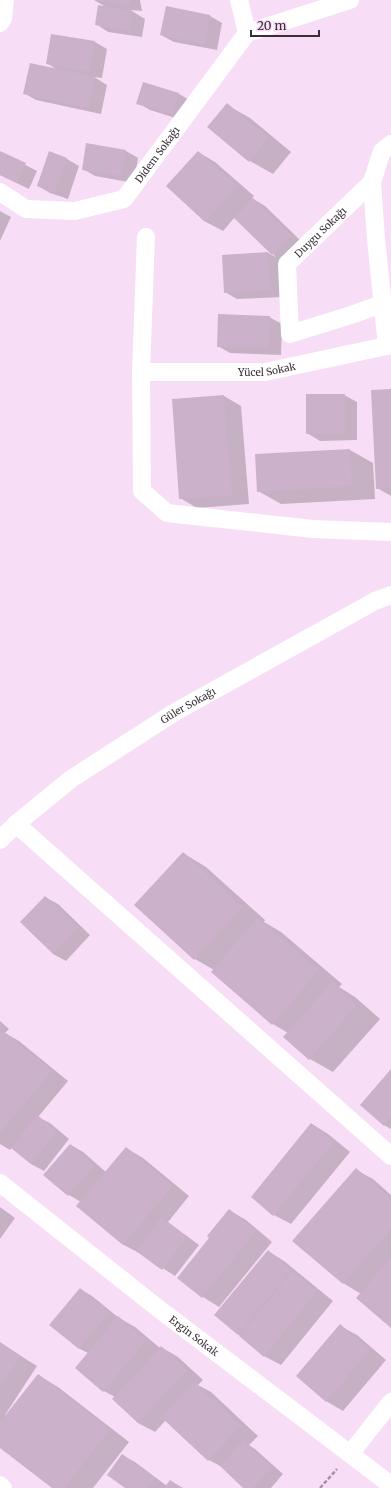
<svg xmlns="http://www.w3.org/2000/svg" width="391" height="1488" viewBox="0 0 391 1488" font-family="Merriweather,serif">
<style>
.shadow{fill:#0003}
.building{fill:#cbb2ca}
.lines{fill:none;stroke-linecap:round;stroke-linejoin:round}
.path{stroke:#a691a4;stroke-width:2.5;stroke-dasharray:4 2;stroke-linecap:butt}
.street{stroke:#fff;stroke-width:18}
.labels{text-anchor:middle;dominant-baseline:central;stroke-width:4;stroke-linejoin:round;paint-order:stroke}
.street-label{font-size:10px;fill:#392e38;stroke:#f8ddf6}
</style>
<rect width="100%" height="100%" fill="#f8ddf6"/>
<g class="shadow">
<polygon points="94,0 140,0 142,11 130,10 145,19 142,37 108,32 96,24 106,7"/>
<polygon points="167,7 210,16 222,23 217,50 174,42 161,35"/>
<polygon points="52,35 95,42 107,49 102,78 94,77 107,85 101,114 36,100 24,93 56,69 47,63"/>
<polygon points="179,94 191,101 185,121 150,110 138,103"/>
<polygon points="227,105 250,118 291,152 273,174 250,161"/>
<polygon points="87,144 126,151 138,158 134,183 95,176 83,169"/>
<polygon points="0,152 37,171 29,189 0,175"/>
<polygon points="198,152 215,162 254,196 252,198 265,206 303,243 285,261 280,258 282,297 237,299 225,292 268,253 276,257 235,217 223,231 206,222 167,186"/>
<polygon points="49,153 67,159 79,166 68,199 50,193 38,186"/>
<polygon points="0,211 11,217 0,241"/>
<polygon points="269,317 282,324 281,355 230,353 218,346"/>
<polygon points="391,390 391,496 377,488"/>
<polygon points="344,395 357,402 357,440 320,441 307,433"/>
<polygon points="224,396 241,406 249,504 197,508 180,498 173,400"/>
<polygon points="350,450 373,463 375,499 281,504 258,491"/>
<polygon points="183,853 206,867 265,920 264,922 281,932 342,984 339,987 355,997 380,1019 333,1072 310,1059 288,1033 273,1024 212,972 214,970 195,959"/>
<polygon points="45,897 58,904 90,935 66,961 53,954"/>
<polygon points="0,1021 9,1029 5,1033 19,1041 68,1081 38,1117 50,1123 69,1139 44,1171 31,1164 12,1148 10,1150 0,1144"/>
<polygon points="391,1070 391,1129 384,1125"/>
<polygon points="312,1124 328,1134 350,1152 291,1224 274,1215 252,1197"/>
<polygon points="71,1145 83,1152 106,1172 126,1148 143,1158 189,1196 168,1222 199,1245 175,1276 141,1254 124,1245 78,1206 81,1202 69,1195 45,1175"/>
<polygon points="356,1170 373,1179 391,1195 391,1327 361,1294 343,1283"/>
<polygon points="0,1207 15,1218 0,1239"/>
<polygon points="229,1210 246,1220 272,1242 219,1307 203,1297 211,1238"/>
<polygon points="268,1251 284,1261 333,1301 281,1365 264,1356 238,1334"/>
<polygon points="80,1289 92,1296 119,1318 135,1327 160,1348 161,1347 178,1357 203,1380 198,1385 211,1392 258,1436 249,1445 255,1449 283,1474 271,1488 245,1488 222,1467 209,1460 166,1420 155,1432 138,1423 115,1397 104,1391 76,1368 88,1353 80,1349 51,1325"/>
<polygon points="340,1326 357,1335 386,1360 343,1411 326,1401"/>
<polygon points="0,1343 37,1366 5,1415 6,1416 38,1375 58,1387 129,1442 93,1488 54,1488 0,1446"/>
<polygon points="122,1455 135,1462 167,1486 170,1481 183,1488 126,1488"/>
</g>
<g class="building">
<polygon points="97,0 130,0 130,5 96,1"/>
<polygon points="98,5 133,11 130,31 95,25"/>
<polygon points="166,6 210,15 205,44 160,35"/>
<polygon points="51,34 95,41 90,72 46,64"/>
<polygon points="30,63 95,77 89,108 23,94"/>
<polygon points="143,82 179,93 173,114 136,104"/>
<polygon points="227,103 268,138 249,162 207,127"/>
<polygon points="86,143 126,150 122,176 82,170"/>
<polygon points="0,151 26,163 17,183 0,175"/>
<polygon points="49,151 67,158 55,193 37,186"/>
<polygon points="198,151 238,186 205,222 166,186"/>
<polygon points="253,198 292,236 272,255 234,218"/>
<polygon points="268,252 270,290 224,293 222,255"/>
<polygon points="218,314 270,316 269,348 217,347"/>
<polygon points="391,389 391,488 376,489 371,390"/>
<rect x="306" y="394" width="39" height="40"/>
<polygon points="224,395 232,495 179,499 172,399"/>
<polygon points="350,449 352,486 257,492 255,454"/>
<polygon points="183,852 243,907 194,960 134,905"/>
<polygon points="45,896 78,928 53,954 20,922"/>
<polygon points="257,918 319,970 272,1025 211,972"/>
<polygon points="332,982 357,1005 309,1060 283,1037"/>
<polygon points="2,1030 52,1071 0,1133 0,1033"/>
<polygon points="391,1069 391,1117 384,1126 360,1105"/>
<polygon points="37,1115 57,1131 31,1164 11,1148"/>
<polygon points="311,1123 334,1142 273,1216 251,1197"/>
<polygon points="70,1144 95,1165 68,1196 43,1175"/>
<polygon points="126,1147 173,1186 123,1245 76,1206"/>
<polygon points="356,1168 391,1199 391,1229 343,1284 292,1241"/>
<polygon points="229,1209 256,1231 202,1298 177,1278 209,1238 207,1236"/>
<polygon points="161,1217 187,1237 162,1270 136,1251"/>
<polygon points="268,1250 291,1270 238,1335 214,1315"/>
<polygon points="391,1258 391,1328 356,1298"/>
<polygon points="292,1271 317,1291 264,1357 239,1336"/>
<polygon points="80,1288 110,1312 79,1349 49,1325"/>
<polygon points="118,1316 147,1340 103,1392 75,1368"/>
<polygon points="340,1324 370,1350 326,1402 296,1376"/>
<polygon points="0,1342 21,1356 0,1388"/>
<polygon points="161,1346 187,1370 138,1423 112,1399"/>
<polygon points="38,1374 110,1429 65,1488 52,1488 0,1448 0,1422"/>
<polygon points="194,1382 241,1426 208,1461 161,1417"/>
<polygon points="243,1440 272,1467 253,1488 243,1488 220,1466"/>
<polygon points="122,1454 155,1478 148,1488 125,1488 107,1475"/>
<polygon points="170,1480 182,1488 164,1488"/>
</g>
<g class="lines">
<polyline class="path" points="320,1488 337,1469"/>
<g class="street">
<polyline points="0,23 3,18 5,0"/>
<polyline points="247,33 350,0"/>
<polyline points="372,182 376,239 387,346"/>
<path id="s1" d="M 0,192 L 26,209 L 75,211 L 124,199 L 247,33 L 239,0"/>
<polyline points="146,237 141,372 142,491 167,513 313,529 391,532"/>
<path id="s2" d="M 382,304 L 351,315 L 290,334 L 287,264 L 372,182 L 382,151 L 391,144"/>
<path id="s3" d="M 141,372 L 265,372 L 391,345"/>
<polyline points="16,824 391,1156"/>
<path id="s4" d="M 0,840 L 16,824 L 71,779 L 175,712 L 375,601 L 391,595"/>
<path id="s5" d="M 0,1183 L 159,1309 L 391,1485"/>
<polyline points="350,1454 391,1402"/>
<polyline points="0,1485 3,1488"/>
</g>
</g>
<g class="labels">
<g class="street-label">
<text stroke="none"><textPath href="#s1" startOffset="186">Didem Sokağı</textPath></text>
<text stroke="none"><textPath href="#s2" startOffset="213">Duygu Sokağı</textPath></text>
<text stroke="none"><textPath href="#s3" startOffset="126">Yücel Sokak</textPath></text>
<text stroke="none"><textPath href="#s4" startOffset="232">Güler Sokağı</textPath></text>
<text stroke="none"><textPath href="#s5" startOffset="247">Ergin Sokak</textPath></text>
</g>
</g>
<path d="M251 30v6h68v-6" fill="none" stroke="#392e38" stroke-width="2"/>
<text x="257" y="30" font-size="12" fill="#392e38" stroke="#f8ddf6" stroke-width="3" paint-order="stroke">20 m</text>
</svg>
